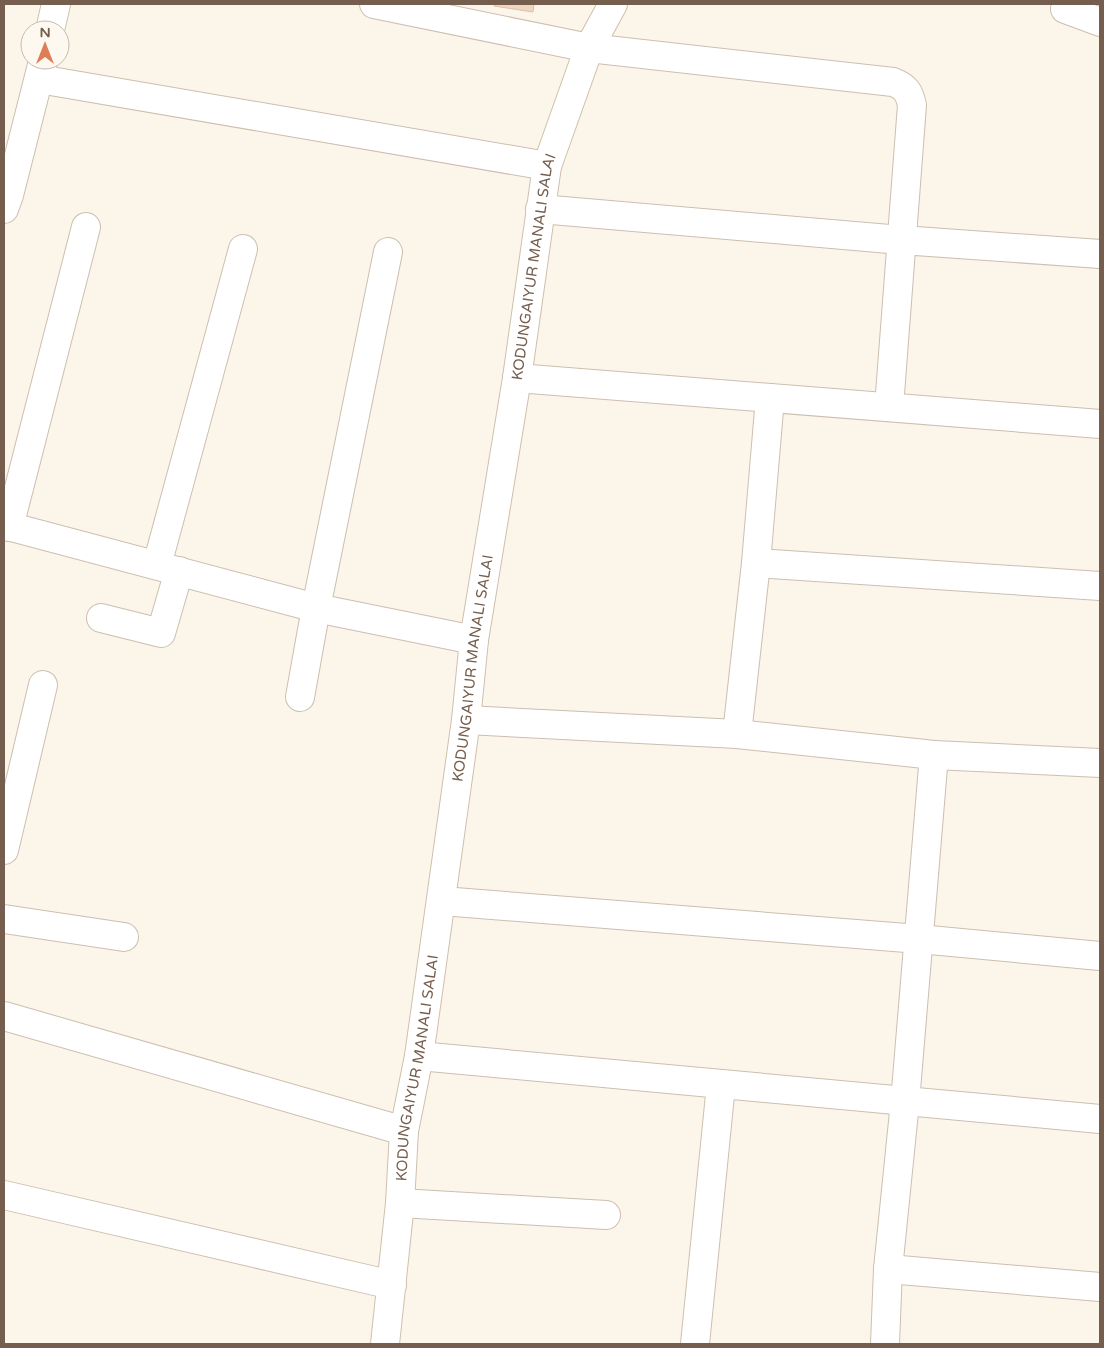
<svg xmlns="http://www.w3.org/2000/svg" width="1104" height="1348" viewBox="0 0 1104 1348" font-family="'Varela Round',sans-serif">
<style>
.building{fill:#efd7c2;stroke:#e1bfa4}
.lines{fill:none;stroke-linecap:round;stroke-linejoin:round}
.street-casing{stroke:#cdbeb0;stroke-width:30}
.secondary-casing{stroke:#d0bfad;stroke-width:30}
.street{stroke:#fff;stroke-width:28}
.secondary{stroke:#fff;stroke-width:28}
.labels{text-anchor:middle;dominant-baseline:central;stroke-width:4.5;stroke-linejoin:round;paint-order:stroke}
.street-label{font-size:15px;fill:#755e4e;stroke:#fef9f0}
</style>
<rect width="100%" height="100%" fill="#fbf6e9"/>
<polygon class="building" points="494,4 534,4 533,12 494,6"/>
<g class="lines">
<g class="street-casing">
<g id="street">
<path d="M 374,4 L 589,48 L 893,82 C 906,87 909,92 912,105 L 889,407"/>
<polyline points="1065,9 1100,22"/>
<polyline points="50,30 56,4"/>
<polyline points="39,79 547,166"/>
<polyline points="4,209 9,195 43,61"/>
<polyline points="540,209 901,240 1100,254"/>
<polyline points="517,378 1100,424"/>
<polyline points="4,525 316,608 474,640"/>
<polyline points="9,527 86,227"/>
<polyline points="756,563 1100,586"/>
<polyline points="157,565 243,249"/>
<polyline points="101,618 161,633 179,571"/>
<polyline points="300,697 316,608 388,252"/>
<polyline points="466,720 737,734 934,755 1100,763"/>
<polyline points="737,734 756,563 770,398"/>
<polyline points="4,850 43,685"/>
<polyline points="442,901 919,939 1100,956"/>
<polyline points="4,919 124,937"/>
<polyline points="4,1016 404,1131"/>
<polyline points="419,1056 1100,1119"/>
<polyline points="4,1195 392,1285"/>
<polyline points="400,1203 606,1215"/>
<polyline points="888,1269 1100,1287"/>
<polyline points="695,1344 721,1085"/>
<polyline points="885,1344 888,1269 905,1102 934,755"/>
</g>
</g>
<g class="secondary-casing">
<g id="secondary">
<path id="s1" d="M 385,1344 L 400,1203 L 404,1131 L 419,1056 L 466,720 L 474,640 L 517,378 L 547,166 L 589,48 L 613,4"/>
</g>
</g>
<use href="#street" class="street"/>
<use href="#secondary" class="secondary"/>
</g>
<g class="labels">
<g class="street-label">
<text stroke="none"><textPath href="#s1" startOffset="1088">KODUNGAIYUR MANALI SALAI</textPath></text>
<text stroke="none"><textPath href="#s1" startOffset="682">KODUNGAIYUR MANALI SALAI</textPath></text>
<text stroke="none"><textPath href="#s1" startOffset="278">KODUNGAIYUR MANALI SALAI</textPath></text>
</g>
</g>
<rect width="1104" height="1348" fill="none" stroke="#755e4e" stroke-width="10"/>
<g transform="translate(45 45)"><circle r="24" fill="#fef9f0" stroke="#c7bbaf"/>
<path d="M0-4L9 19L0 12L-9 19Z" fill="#de7e56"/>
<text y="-8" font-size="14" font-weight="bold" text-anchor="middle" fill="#755e4e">N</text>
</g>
</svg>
